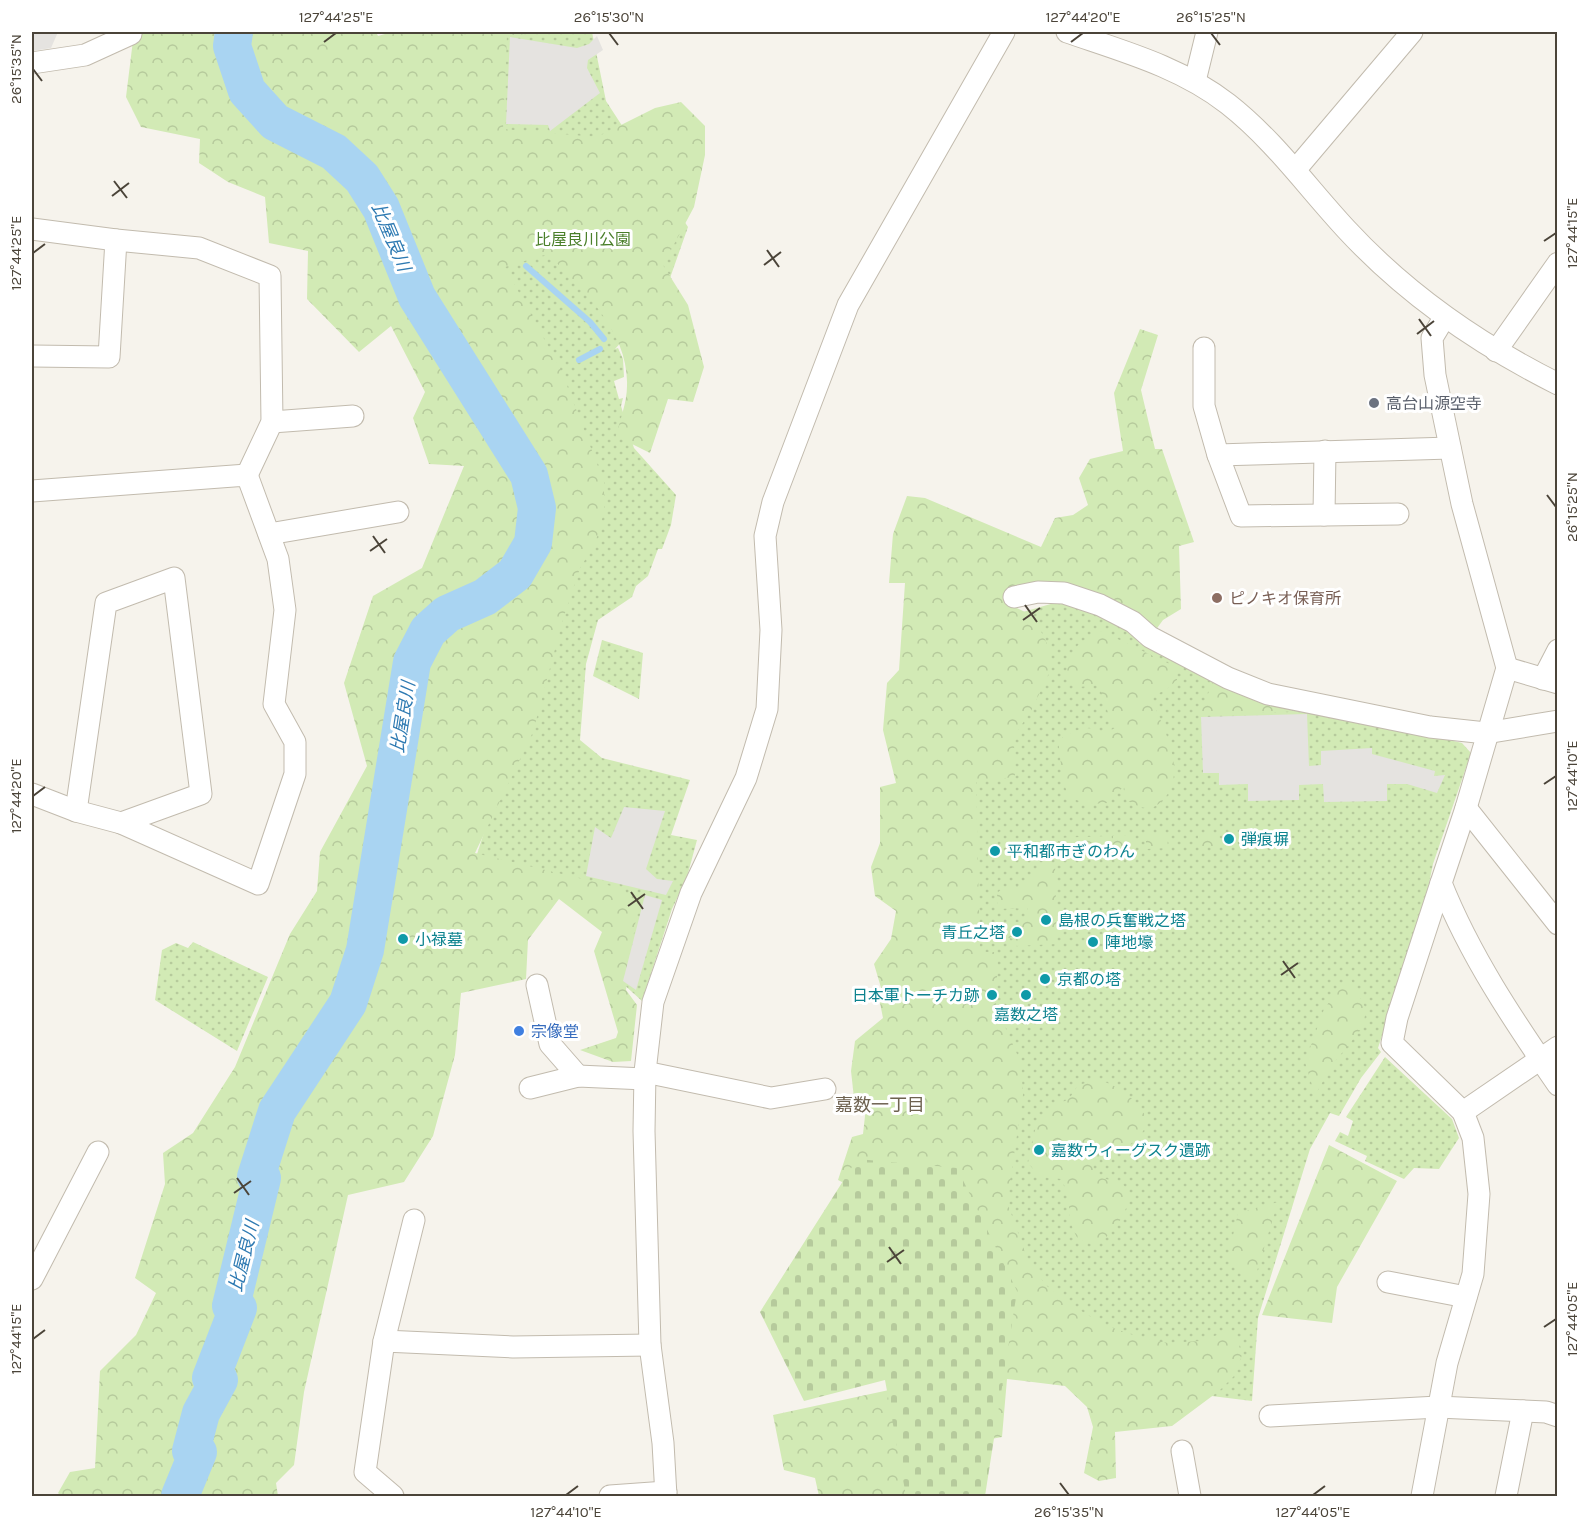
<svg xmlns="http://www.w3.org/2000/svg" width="1589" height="1528" viewBox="0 0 1589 1528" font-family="Karla,'Noto Sans JP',sans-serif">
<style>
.green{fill:url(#green-dots)}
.forest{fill:url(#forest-crowns)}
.cemetery{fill:url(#cemetery-stones)}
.parking{fill:#e5e3e0}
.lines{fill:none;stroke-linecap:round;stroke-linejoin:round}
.stream{stroke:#a9d4f2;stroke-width:6}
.river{stroke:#a9d4f2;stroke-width:38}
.minor-casing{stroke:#c2bbae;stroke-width:23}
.minor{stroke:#fff;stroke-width:21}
.ticks{fill:none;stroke:#4b4439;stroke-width:2}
.worship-dot{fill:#6b7280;stroke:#fff;stroke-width:2}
.education-dot{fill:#8d6e63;stroke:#fff;stroke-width:2}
.culture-dot{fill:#0f9aa8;stroke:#fff;stroke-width:2}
.shop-dot{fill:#3f7fe0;stroke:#fff;stroke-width:2}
.labels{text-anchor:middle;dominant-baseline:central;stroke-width:6;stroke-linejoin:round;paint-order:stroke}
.park-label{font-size:16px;fill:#4a7f2a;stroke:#fff}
.worship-label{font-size:16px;fill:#5b616d;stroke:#fff;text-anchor:start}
.education-label{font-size:16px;fill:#785e54;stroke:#fff;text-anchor:start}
.culture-label{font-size:16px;fill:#0d838f;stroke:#fff;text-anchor:start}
.shop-label{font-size:16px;fill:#366cbe;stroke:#fff;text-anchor:start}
.water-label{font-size:18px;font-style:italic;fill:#2e7ab2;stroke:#fff}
.neighbourhood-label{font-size:18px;fill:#6e6250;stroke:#fff}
.neatline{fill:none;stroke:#4b4439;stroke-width:2}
.ticks-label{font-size:15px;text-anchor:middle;fill:#4b4439}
</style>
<defs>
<pattern id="green-dots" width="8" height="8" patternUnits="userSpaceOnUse" patternTransform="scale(1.5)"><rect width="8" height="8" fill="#d2eab5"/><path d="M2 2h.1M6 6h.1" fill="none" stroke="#b6ca9c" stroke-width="1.8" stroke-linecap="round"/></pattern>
<pattern id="forest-crowns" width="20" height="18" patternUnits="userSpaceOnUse" patternTransform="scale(1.5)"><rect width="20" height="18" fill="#d2eab5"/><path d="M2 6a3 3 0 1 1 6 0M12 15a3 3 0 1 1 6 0" fill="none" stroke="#b6ca9c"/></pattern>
<pattern id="cemetery-stones" width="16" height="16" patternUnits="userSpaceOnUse" patternTransform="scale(1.5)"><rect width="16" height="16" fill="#d2eab5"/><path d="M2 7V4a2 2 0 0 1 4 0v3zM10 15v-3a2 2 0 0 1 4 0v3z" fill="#b6ca9c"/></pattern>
</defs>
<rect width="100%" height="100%" fill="#f6f3ec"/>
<g class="green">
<polygon points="399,32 592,32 606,101 688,227 664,295 615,349 618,348 623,359 624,377 614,381 619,399 623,398 621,406 634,448 676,495 671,525 662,549 658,549 648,576 636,586 632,597 598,620 586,664 580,740 602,758 690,780 671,835 697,840 687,877 672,909 642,1001 621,982 626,912 517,877 455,922 517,731"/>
<polygon points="1061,601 1114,621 1138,637 1139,643 1233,689 1462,743 1471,753 1433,864 1424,908 1378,1048 1381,1052 1361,1078 1339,1116 1330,1113 1310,1149 1258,1318 1252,1401 929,1361 978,625"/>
<polygon points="602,640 643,653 639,699 593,676"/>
<polygon points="193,942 268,977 237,1051 155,1000 162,950 176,943 188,948"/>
<polygon points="1385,1057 1452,1119 1459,1138 1439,1169 1414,1168 1404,1179 1365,1161 1367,1156 1335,1141 1340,1132 1348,1136 1353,1121 1346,1117"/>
</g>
<g class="forest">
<path d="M 134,32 L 376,32 L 378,36 L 392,32 L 462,32 L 465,41 L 474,32 L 576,32 L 507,35 L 503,129 L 597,137 L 655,108 L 681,102 L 705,126 L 705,155 L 694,207 L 663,265 L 688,305 L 704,367 L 693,402 L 668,399 L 650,453 L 616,436 C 620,420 627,402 627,386 C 629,332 583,290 548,254 L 505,267 L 561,370 L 604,482 L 604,512 L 595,544 L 580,568 L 563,619 L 533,732 L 475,853 L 624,889 L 637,911 L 626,990 L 637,1005 L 631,1061 L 613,1062 L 580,1050 L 616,1038 L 618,1032 L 594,951 L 602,932 L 559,899 L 528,940 L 526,979 L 461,993 L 455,1055 L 433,1136 L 404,1182 L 348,1195 L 304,1392 L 294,1465 L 276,1483 L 278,1496 L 61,1496 L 58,1493 L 70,1472 L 95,1468 L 100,1371 L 136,1335 L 156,1293 L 135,1278 L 165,1184 L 163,1153 L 193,1133 L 235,1067 L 290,934 L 317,891 L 320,852 L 367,766 L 344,683 L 373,596 L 422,568 L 464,466 L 429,464 L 413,418 L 425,392 L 391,326 L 359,352 L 307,299 L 308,251 L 269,243 L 265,197 L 228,182 L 199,163 L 200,139 L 141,127 L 126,97 Z"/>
<polygon points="1140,329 1158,335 1141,390 1155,449 1162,449 1194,542 1179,546 1181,609 1163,620 1155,631 1102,598 1007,603 1031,615 1037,623 1049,648 1050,671 1032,709 1017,732 1014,743 1015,777 976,781 980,952 998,952 996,1006 1021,1063 1023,1095 1007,1202 1030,1266 1047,1286 1070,1304 1104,1325 1139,1337 1168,1343 1200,1341 1226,1332 1236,1336 1242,1355 1234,1376 1219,1391 1172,1426 1115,1432 1116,1478 1099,1481 1084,1473 1093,1427 1087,1407 1065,1386 1007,1379 1002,1437 964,1444 852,1187 838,1180 852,1137 863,1134 867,1098 854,1098 851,1071 855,1041 883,1018 880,1003 882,991 874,964 891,939 896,911 875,896 871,867 880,843 880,787 896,783 883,730 887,683 899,670 905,583 889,583 893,534 907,496 925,498 1041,547 1055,518 1073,515 1088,505 1079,478 1090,459 1123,451 1114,393"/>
<path d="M 1101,631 L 1176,667 L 1177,680 L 1165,691 L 1150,696 C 1163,727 1191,776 1160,803 C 1148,813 1137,806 1126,800 L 1124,786 L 1108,803 L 1089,804 L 1070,798 C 1061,783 1061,759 1058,740 C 1076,730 1086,723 1105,733 L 1115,728 L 1111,722 L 1099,685 L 1079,687 L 1066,674 C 1071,647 1077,643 1101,631 Z"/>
<polygon points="1213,682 1264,702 1307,711 1199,715"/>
<polygon points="1198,833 1219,833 1220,847 1198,847"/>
<polygon points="1167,834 1168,848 1146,849 1146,835"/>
<polygon points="1134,835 1135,849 1113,849 1113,836"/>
<polygon points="1107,836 1107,850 1086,850 1085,837"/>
<polygon points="1080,837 1080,851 1058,851 1058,838"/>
<path d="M 1041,863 L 1055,863 L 1057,944 L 1015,946 L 1013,939 L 1003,936 L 1003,922 L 1022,922 L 1027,919 L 1028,908 L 998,909 L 997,893 L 1003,888 C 1022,887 1036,883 1041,863 Z"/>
<polygon points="1349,976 1366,1009 1363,1027 1333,1064 1315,1095 1305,1062 1324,1009"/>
<path d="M 1098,1080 C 1123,1087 1135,1099 1149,1121 L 1139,1138 L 1122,1150 L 1106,1152 L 1091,1162 L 1096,1177 L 1121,1182 L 1131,1195 C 1123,1218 1116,1233 1094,1245 L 1078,1239 C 1064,1216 1074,1201 1061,1179 L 1040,1177 L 1028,1163 C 1032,1145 1033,1119 1051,1108 C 1068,1098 1067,1104 1078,1085 Z"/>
<polygon points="1329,1145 1397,1181 1337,1287 1332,1323 1262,1315"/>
<polygon points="1278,1202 1254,1281 1228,1258 1238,1213"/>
<polygon points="903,1387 951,1496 819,1496 815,1478 784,1470 773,1415"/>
</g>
<polygon class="cemetery" points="857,1159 957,1168 1017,1291 985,1496 906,1496 885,1380 804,1401 760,1312"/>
<g class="parking">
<polygon points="32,32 58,32 51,48 32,51"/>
<polygon points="597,36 603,50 588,60 587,68 600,93 550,131 548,125 506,124 510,37 577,48 589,44"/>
<polygon points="1307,714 1309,766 1321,765 1321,751 1372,748 1372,754 1435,771 1434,776 1445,775 1437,793 1407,784 1387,784 1387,801 1324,802 1323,784 1299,785 1299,800 1248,801 1248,784 1219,785 1219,773 1203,773 1201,717"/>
<polygon points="624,807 665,811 646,869 657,879 673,881 666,895 586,876 595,827 611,838"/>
<polygon points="645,895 662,900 636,990 623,981"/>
</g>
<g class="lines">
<g class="stream">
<polyline points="526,266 590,322 604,339"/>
<polyline points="579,360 600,349"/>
</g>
<polyline class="river" points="180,1496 198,1452 191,1451 201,1413 219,1380 211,1378 238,1308 231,1306 262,1178 256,1177 277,1111 348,1003 365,950 412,662 428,631 447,614 485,597 515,574 533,543 537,508 529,475 417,297 381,208 362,178 334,152 275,122 247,91 232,46 234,32"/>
<g class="minor-casing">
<g id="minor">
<path d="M 1067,32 C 1122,51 1181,67 1228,104 C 1274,140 1307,187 1346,229 C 1407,295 1478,344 1558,384"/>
<polyline points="32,63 85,55 131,34"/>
<polyline points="1195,81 1207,32"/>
<polyline points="1296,169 1412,32"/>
<polyline points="32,229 116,240 109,357 32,356"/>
<polyline points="116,240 199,248 270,276 272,422 247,475"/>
<path d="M 1444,318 L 1432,338 L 1435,375 L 1462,504 L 1507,668 L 1466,808 L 1441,883 C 1470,956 1514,1021 1558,1085"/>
<polyline points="1204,348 1204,406 1218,455 1241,516 1398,514"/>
<polyline points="1496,351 1558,263"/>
<polyline points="272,422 353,416"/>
<polyline points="1218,455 1450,448"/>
<polyline points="32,491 247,475 278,559 285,610 274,704 295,742 295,774 258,884 121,823 76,811 32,794"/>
<polyline points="1324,515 1325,451"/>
<polyline points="269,534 398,512"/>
<polyline points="1014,597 1038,592 1064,593 1100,605 1133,622 1150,637 1228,678 1268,694 1430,727 1486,733 1558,721"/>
<polyline points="1507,668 1558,683"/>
<polyline points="1543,679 1558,650"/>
<polyline points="1466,808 1558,924"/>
<polyline points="76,811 106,603 174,578 201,794 121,823"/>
<polyline points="1441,883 1397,1018 1392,1043 1463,1112 1558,1047"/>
<polyline points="537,985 550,1044 578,1076"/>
<polyline points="645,1072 771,1098 825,1089"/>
<polyline points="530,1088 578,1076 645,1079"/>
<polyline points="32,1279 98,1152"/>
<polyline points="1388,1282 1466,1297"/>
<polyline points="384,1341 414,1220"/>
<polyline points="1270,1416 1438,1407 1546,1412 1558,1416"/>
<polyline points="1182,1451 1190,1496"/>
<polyline points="393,1496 365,1472 384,1341 513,1347 650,1345"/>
<polyline points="610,1496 666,1492"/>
<polyline points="666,1496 663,1443 650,1345 644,1131 645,1072 653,1002 691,893 746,778 767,709 771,630 765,536 773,502 848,305 1004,32"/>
<polyline points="1422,1496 1447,1363 1473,1274 1479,1194 1473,1138 1463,1112"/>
<polyline points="1506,1496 1523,1411"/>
</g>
</g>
<use href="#minor" class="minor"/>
</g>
<path class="ticks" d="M 609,33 L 618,45M 1211,33 L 1220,45M 324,42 L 336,33M 1071,42 L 1083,33M 33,69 L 42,81M 114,181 L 127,198M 112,196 L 129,183M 1544,241 L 1556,233M 767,250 L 779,267M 33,253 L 45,244M 764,265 L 781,252M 1419,319 L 1431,336M 1417,334 L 1434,321M 1547,495 L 1556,507M 373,536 L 385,553M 370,551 L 387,539M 1025,605 L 1037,622M 1023,620 L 1040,608M 1544,784 L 1556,776M 33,796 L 45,787M 631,892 L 643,909M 628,906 L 645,894M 1283,961 L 1295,978M 1281,975 L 1298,963M 237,1178 L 249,1195M 234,1193 L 251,1181M 889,1247 L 901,1264M 887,1262 L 904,1250M 1544,1327 L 1556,1319M 33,1339 L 45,1330M 1060,1483 L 1069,1495M 566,1495 L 578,1486M 1313,1495 L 1325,1486"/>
<circle class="worship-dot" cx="1374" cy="403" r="6"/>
<circle class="education-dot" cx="1217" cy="598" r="6"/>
<g class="culture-dot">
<circle cx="1229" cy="839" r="6"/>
<circle cx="995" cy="851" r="6"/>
<circle cx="1046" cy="920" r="6"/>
<circle cx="1017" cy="932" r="6"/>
<circle cx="403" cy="939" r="6"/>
<circle cx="1093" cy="942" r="6"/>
<circle cx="1045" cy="979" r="6"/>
<circle cx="992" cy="995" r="6"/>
<circle cx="1026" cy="995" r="6"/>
<circle cx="1039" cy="1150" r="6"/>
</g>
<circle class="shop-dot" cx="519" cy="1031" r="6"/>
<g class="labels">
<g class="park-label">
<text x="583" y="239">比屋良川公園</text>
</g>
<g class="worship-label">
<text x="1386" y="403">高台山源空寺</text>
</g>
<g class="education-label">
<text x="1229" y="598">ピノキオ保育所</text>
</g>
<g class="culture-label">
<text x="1241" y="839">弾痕塀</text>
<text x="1007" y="851">平和都市ぎのわん</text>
<text x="1058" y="920">島根の兵奮戦之塔</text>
<text x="1005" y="932" text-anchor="end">青丘之塔</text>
<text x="415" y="939">小禄墓</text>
<text x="1105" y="942">陣地壕</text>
<text x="1057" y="979">京都の塔</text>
<text x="980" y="995" text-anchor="end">日本軍トーチカ跡</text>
<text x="1026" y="1014" text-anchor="middle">嘉数之塔</text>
<text x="1051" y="1150">嘉数ウィーグスク遺跡</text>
</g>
<g class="shop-label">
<text x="531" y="1031">宗像堂</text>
</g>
<g class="water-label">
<text transform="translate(391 237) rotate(67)">比屋良川</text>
<text transform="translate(403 717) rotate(-81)">比屋良川</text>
<text transform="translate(244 1256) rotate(-76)">比屋良川</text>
</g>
<g class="neighbourhood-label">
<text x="880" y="1105">嘉数一丁目</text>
</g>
</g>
<rect width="1589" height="1528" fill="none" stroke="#ffffff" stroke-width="66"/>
<rect x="33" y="33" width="1523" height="1462" class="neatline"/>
<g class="ticks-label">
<text x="336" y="22">127°44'25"E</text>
<text x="609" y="22">26°15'30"N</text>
<text x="1083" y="22">127°44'20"E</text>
<text x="1211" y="22">26°15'25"N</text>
<text transform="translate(16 69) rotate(-90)" y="5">26°15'35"N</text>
<text transform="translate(1572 233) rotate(-90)" y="5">127°44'15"E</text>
<text transform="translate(16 253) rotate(-90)" y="5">127°44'25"E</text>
<text transform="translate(1572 507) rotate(-90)" y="5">26°15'25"N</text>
<text transform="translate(1572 776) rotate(-90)" y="5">127°44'10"E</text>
<text transform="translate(16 796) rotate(-90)" y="5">127°44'20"E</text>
<text transform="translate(1572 1319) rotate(-90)" y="5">127°44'05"E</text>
<text transform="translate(16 1339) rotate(-90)" y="5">127°44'15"E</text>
<text x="566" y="1517">127°44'10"E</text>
<text x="1069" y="1517">26°15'35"N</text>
<text x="1313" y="1517">127°44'05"E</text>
</g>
</svg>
